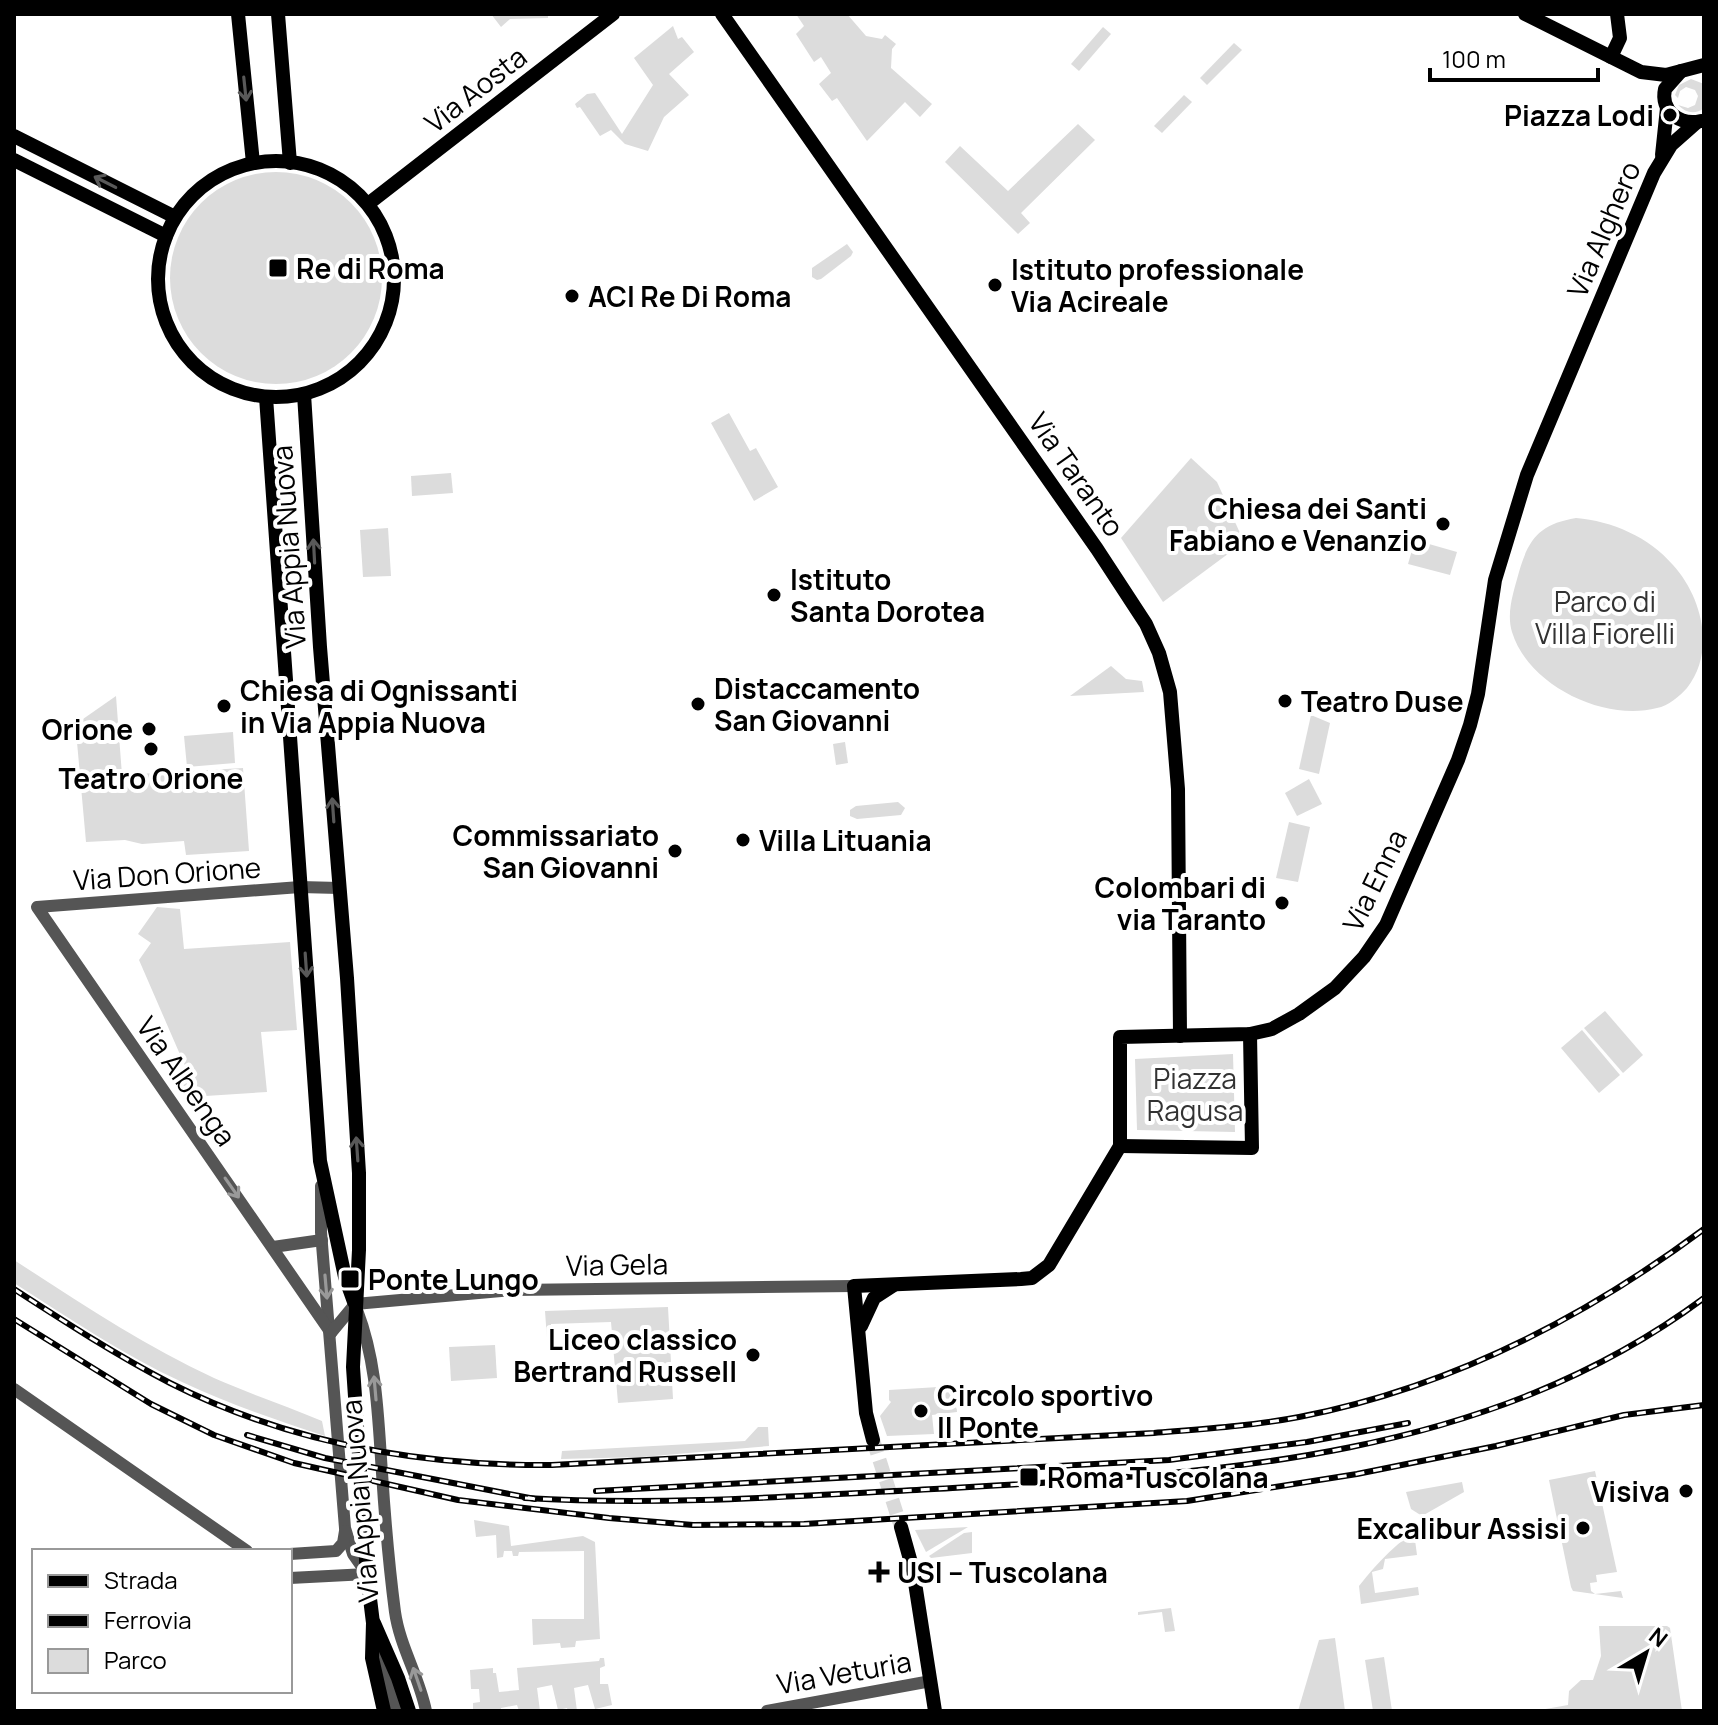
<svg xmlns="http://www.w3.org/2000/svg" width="1718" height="1725" viewBox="0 0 1718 1725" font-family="Manrope,sans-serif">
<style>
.green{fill:#dcdcdc}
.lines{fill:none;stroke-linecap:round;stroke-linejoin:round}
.major-tunnel{stroke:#d9d9d9;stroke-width:14;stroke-dasharray:14 7;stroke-linecap:butt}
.minor{stroke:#555;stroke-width:12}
.major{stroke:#000;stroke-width:14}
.rail-casing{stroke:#000;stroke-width:6}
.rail{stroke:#fff;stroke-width:3;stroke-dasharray:9;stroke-linecap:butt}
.oneway{stroke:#595959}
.oneway2{stroke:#999}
.poi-dot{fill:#000;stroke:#fff;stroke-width:3}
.labels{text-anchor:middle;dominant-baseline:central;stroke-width:8;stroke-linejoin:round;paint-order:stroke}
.street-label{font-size:28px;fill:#000;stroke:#fff}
.poi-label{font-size:28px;font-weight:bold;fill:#000;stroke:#fff;text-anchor:start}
.park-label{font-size:28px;fill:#333;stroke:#fff}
</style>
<rect width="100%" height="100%" fill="#fff"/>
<g class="green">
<polygon points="491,14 548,14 548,18 510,19 501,27"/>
<polygon points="796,14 847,14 866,36 882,39 885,35 896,44 892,49 891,68 932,104 920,117 905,102 867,141 837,98 832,101 819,84 831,73 821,57 814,62 796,34 804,26"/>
<polygon points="673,26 678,39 682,37 694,52 669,74 689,95 664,117 648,151 625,144 611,130 600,136 580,107 577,108 575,104 587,94 595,93 622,134 653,85 634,58"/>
<polygon points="1103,27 1111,34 1079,71 1071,64"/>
<polygon points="1234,43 1242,50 1207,85 1200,78"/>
<path d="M 1691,79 L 1704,84 L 1704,108 C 1695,115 1686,113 1678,105 L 1688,108 L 1695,105 L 1698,96 L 1695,90 L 1686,87 L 1680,91 L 1678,98 L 1675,95 L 1679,85 Z"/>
<polygon points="1184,95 1192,102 1162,133 1154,126"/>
<polygon points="1078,124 1095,140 1021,213 1030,223 1018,234 945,162 960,146 1008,191"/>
<circle cx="276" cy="278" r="106"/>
<polygon points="847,244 853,252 851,256 821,279 817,280 812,277 812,268"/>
<polygon points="729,413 750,451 756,448 778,487 754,501 711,423"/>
<polygon points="1191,458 1217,482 1244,542 1163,602 1121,538"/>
<polygon points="451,473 453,493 412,496 411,476"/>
<path d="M 1576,518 C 1612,521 1649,537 1673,565 C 1702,597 1716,651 1687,688 C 1680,696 1668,706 1657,708 C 1604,722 1528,685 1512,632 C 1506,612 1514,591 1519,572 C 1529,537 1541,524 1576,518 Z"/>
<polygon points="388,528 391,576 363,577 360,530"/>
<polygon points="1415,540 1457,552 1450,575 1408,564"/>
<polygon points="1111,666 1126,679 1142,681 1144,692 1070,696"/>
<polygon points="116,696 122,775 243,768 249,851 186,855 184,841 142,844 125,840 86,842 76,731 73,726"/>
<polygon points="1311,715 1330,723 1319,774 1299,769"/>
<polygon points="233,732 235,763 187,767 184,736"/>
<polygon points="845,742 848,763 836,765 833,744"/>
<polygon points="1309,779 1322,804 1297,816 1285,793"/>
<polygon points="898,802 905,808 901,815 857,819 850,816 850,810 856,806"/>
<polygon points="1289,822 1310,827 1298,882 1276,878"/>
<polygon points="157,907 180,909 184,949 290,942 297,1030 261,1032 267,1092 190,1097 175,1077 175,1071 185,1066 139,960 151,943 138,934"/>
<polygon points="1605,1011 1643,1055 1623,1073 1584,1028"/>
<polygon points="1582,1030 1620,1075 1599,1093 1561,1048"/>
<polygon points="1233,1054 1235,1132 1137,1130 1135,1059"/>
<path d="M 14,1260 C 79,1302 143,1345 214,1378 C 250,1394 287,1406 322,1421 L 325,1436 C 277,1420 228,1404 182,1382 C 123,1355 69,1318 14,1283 Z"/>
<polygon points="668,1307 673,1399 618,1403 611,1322 551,1324 551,1339 547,1339 545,1311"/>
<polygon points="495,1345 497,1378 451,1381 449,1347"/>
<polygon points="955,1386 957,1412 932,1415 934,1434 887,1436 880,1416 891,1402 889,1400 889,1390"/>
<polygon points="758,1427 768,1427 769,1446 642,1457 561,1459 562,1451 745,1441"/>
<polygon points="1595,1471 1617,1572 1596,1575 1597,1582 1590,1583 1591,1591 1595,1594 1621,1591 1623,1598 1573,1591 1571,1587 1549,1480"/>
<polygon points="1462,1482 1464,1492 1422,1516 1411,1509 1406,1492"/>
<path d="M 1440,1514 L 1445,1524 L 1446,1540 C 1433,1514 1422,1526 1405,1541 L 1415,1540 L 1417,1555 L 1385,1559 L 1383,1569 L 1372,1572 L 1375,1593 L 1418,1587 L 1419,1595 L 1361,1604 L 1359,1586 C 1382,1556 1408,1533 1440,1514 Z"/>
<polygon points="474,1520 509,1526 511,1546 583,1536 595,1542 600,1639 576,1641 575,1647 561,1648 560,1643 533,1645 532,1619 584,1619 584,1551 519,1552 518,1556 513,1556 512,1551 504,1551 503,1557 497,1558 496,1535 476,1537"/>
<polygon points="968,1527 926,1552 915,1530"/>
<polygon points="972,1532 972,1553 931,1558 929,1556 964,1533"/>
<polygon points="1171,1608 1175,1631 1165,1632 1162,1612 1138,1615 1138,1612"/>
<polygon points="1599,1626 1667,1626 1670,1628 1682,1711 1534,1711 1568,1705 1569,1691 1581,1680 1593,1680 1601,1656"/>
<polygon points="1335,1638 1345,1711 1298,1711 1319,1640"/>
<polygon points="1384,1657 1392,1711 1373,1711 1365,1660"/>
<polygon points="600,1658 604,1658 605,1666 600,1668 600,1684 608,1684 612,1705 595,1709 588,1685 574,1688 577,1711 568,1711 567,1708 558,1710 552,1685 537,1688 540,1711 519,1711 517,1705 501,1708 501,1711 473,1711 473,1703 480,1702 479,1689 471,1689 470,1670 493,1668 493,1673 496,1673 499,1692 519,1690 517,1668 599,1661"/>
</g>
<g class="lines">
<polyline class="major-tunnel" points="873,1440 901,1527"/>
<g class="minor">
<polyline points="321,1186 321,1232 345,1528 353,1554 367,1574"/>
<polyline points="273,1247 322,1240"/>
<path d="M 357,1310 C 377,1362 378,1417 382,1473 C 385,1519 389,1566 395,1612 C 400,1647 419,1676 426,1711"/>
<polyline points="331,1333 37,907 300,887 339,888"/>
<polyline points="331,1333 355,1304 513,1290 854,1286"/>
<polyline points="14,1389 247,1551"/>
<polyline points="290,1554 336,1551 343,1543 345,1531"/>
<polyline points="290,1578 367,1574"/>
<polyline points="380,1649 396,1711"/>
<polyline points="767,1711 931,1681"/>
</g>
<g class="major">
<polyline points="238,14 253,163"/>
<polyline points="278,14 290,163"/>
<polyline points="722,14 1097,549 1146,624 1159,653 1170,692 1178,789 1180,1036"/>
<polyline points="1525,14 1641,72 1666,75 1704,65"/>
<polyline points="1611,57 1620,38 1617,14"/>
<path d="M 1681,71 L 1665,89 C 1660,111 1680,126 1701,121"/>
<polyline points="14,136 175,217"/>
<polyline points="1662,155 1667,108"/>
<polyline points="14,160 166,236"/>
<circle cx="276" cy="279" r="118"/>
<polyline points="368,204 613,14"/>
<polyline points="304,394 320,647 347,978 359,1173 359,1250 353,1367 367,1574 373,1623 372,1658 384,1711"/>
<polyline points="266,397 320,1161 345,1277 354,1302"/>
<polyline points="1120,1146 1120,1037 1250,1034 1272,1029 1299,1014 1335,988 1364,957 1386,925 1458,760 1470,725 1478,694 1495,580 1527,475 1654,173 1671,145 1697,122"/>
<polyline points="1120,1146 1252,1148 1250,1034"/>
<polyline points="861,1326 874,1298 894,1285"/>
<polyline points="873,1440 866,1413 854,1286 1021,1279 1032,1278 1049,1265 1120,1146"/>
<polyline points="901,1527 913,1570 935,1711"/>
<polyline points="374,1623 398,1678 409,1711"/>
</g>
<g class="rail-casing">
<g id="rail">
<path d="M 14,1289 C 65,1322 116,1355 170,1383 C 289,1443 419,1466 552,1465 L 1154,1433 C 1203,1429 1252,1426 1299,1417 C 1448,1388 1583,1319 1704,1229"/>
<polyline points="14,1319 151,1404 214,1435 294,1463 458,1500 609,1518 693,1525 804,1524 1187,1501 1357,1474 1496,1446 1624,1415 1704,1405"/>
<polyline points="247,1435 325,1458 535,1499"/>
<polyline points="596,1491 1169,1460 1307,1442 1408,1423"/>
<path d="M 525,1498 C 662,1506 798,1496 934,1489 C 1202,1474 1480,1464 1704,1298"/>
</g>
</g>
<use href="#rail" class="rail"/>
</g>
<defs><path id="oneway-shaft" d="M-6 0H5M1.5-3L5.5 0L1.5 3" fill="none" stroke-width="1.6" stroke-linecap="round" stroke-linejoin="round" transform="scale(2)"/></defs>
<g class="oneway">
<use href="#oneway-shaft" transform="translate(245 89) rotate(84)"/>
<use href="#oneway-shaft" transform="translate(105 182) rotate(-153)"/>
<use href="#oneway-shaft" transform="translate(314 551) rotate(-93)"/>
<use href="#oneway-shaft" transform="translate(333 810) rotate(-94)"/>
<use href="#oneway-shaft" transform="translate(306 965) rotate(86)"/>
<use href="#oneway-shaft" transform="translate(357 1149) rotate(-94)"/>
</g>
<g class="oneway2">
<use href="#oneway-shaft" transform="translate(232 1188) rotate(55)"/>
<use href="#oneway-shaft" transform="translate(326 1287) rotate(85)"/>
<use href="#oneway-shaft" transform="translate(375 1388) rotate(-95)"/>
<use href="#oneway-shaft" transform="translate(417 1679) rotate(-109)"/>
</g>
<g class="poi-dot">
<circle cx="1670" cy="115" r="8"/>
<rect x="268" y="258" width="20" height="20" rx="4"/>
<circle cx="995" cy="285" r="8"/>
<circle cx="572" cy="296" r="8"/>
<circle cx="1443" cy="524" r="8"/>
<circle cx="774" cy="595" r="8"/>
<circle cx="1285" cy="701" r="8"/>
<circle cx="698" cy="704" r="8"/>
<circle cx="224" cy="706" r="8"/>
<circle cx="149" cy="729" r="8"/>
<circle cx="151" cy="749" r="8"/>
<circle cx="743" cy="840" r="8"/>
<circle cx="675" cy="851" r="8"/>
<circle cx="1282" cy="903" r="8"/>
<rect x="340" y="1269" width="20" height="20" rx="4"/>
<circle cx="753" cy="1355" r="8"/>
<circle cx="921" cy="1411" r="8"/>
<rect x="1019" y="1467" width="20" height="20" rx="4"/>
<circle cx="1686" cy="1491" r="8"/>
<circle cx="1583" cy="1528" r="8"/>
<path d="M875 1560h8v8h8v8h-8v8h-8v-8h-8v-8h8z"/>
</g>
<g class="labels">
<g class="street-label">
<text transform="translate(475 89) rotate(-38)">Via Aosta</text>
<text transform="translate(1603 229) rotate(-67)">Via Alghero</text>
<text transform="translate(1077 474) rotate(55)">Via Taranto</text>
<text transform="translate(288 547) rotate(-94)">Via Appia Nuova</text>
<text transform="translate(167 873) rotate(-4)">Via Don Orione</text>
<text transform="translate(1374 880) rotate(-64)">Via Enna</text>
<text transform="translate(187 1081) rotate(55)">Via Albenga</text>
<text transform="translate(617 1264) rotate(-1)">Via Gela</text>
<text transform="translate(359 1501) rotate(-95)">Via Appia Nuova</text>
<text transform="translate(844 1672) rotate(-10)">Via Veturia</text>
</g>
<g class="poi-label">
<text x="1654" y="115" text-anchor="end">Piazza Lodi</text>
<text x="296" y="268">Re di Roma</text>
<text x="1011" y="269">Istituto professionale<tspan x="1011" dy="32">Via Acireale</tspan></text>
<text x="588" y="296">ACI Re Di Roma</text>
<text x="1427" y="508" text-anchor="end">Chiesa dei Santi<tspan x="1427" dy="32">Fabiano e Venanzio</tspan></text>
<text x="790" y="579">Istituto<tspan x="790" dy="32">Santa Dorotea</tspan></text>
<text x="714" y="688">Distaccamento<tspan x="714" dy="32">San Giovanni</tspan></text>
<text x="240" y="690">Chiesa di Ognissanti<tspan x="240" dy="32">in Via Appia Nuova</tspan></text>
<text x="1301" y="701">Teatro Duse</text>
<text x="133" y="729" text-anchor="end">Orione</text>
<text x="151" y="778" text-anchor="middle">Teatro Orione</text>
<text x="659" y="835" text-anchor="end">Commissariato<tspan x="659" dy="32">San Giovanni</tspan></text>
<text x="759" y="840">Villa Lituania</text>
<text x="1266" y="887" text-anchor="end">Colombari di<tspan x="1266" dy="32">via Taranto</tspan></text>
<text x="368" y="1279">Ponte Lungo</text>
<text x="737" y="1339" text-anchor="end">Liceo classico<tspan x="737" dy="32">Bertrand Russell</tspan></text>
<text x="937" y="1395">Circolo sportivo<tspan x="937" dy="32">Il Ponte</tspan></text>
<text x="1047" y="1477">Roma Tuscolana</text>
<text x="1670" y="1491" text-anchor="end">Visiva</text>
<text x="1567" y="1528" text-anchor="end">Excalibur Assisi</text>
<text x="897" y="1572">USI – Tuscolana</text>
</g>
<g class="park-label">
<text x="1605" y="601">Parco di<tspan x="1605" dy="32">Villa Fiorelli</tspan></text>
<text x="1195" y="1078">Piazza<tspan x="1195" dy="32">Ragusa</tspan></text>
</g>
</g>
<rect width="1718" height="1725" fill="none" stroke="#000000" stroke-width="32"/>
<rect x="32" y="1549" width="260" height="144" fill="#ffffff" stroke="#999999" stroke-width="2"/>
<rect x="48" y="1575" width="40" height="12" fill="#000000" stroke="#999999" stroke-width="2"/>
<text x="104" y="1589" font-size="24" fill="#000000">Strada</text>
<rect x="48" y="1615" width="40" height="12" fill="#000000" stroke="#999999" stroke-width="2"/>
<text x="104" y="1629" font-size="24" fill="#000000">Ferrovia</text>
<rect x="48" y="1649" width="40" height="24" fill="#dcdcdc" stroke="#999999" stroke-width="2"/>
<text x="104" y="1669" font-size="24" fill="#000000">Parco</text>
<g transform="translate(1646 1653) rotate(38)" stroke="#ffffff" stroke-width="6" paint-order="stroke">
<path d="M0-6L14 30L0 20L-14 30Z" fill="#000000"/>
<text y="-12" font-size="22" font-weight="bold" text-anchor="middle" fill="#000000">N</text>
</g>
<path d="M1430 68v12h168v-12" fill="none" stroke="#000000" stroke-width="4"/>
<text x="1442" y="68" font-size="24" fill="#000000" stroke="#ffffff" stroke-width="6" paint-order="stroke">100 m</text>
</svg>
